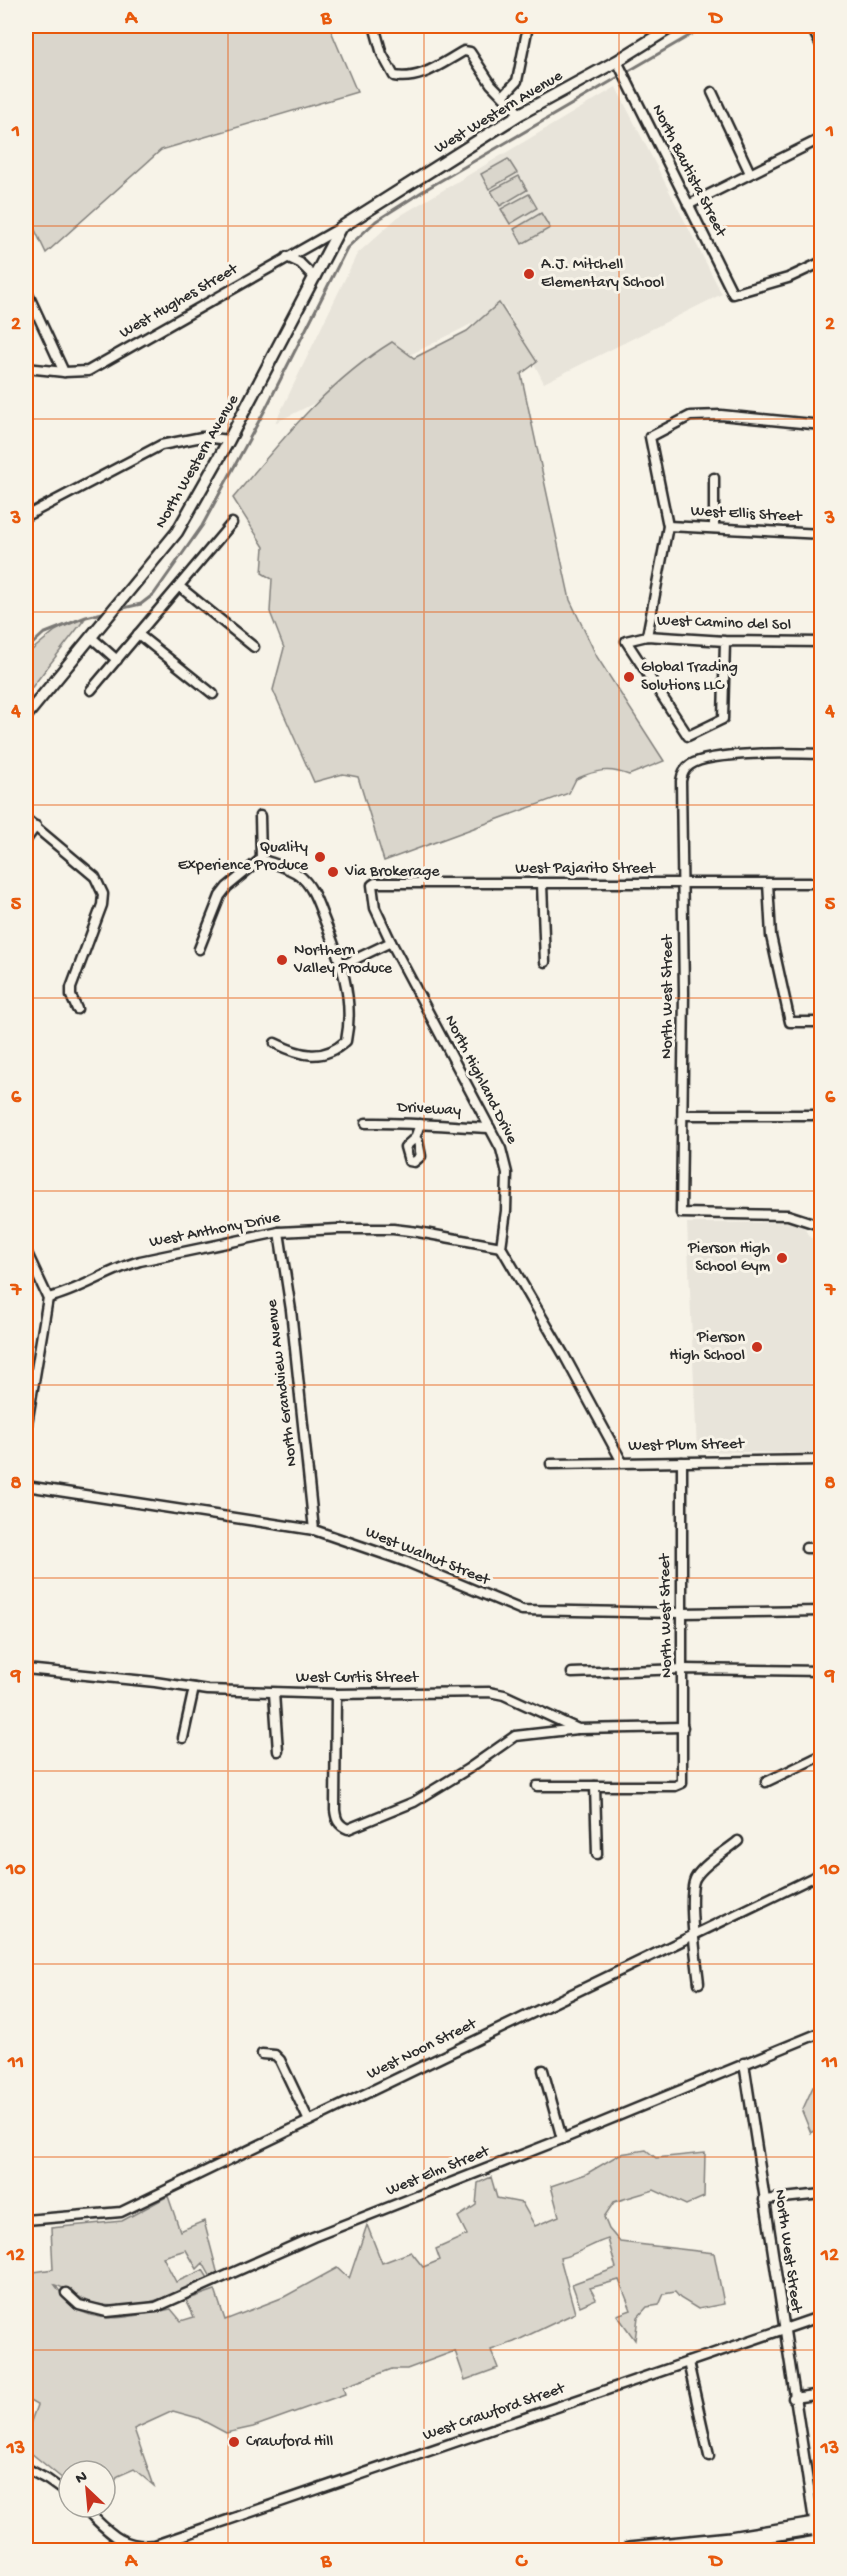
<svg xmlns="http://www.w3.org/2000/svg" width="847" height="2576" viewBox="0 0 847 2576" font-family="'Gochi Hand',sans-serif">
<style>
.built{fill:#e8e4da}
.green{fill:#dad6cc;stroke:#82807c;stroke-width:1.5}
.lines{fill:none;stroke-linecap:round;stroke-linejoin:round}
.stream{stroke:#7a7874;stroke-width:3}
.minor-casing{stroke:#2b2b2b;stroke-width:13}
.tertiary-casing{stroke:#2b2b2b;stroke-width:15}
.motorway-casing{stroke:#2b2b2b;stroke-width:20}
.minor{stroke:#f7f3e8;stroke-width:8}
.tertiary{stroke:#f7f3e8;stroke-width:10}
.motorway{stroke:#f7f3e8;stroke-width:15}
.grid{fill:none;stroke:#e8590c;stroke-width:1.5;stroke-opacity:0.55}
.poi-dot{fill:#c8321e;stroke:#f7f3e8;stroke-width:2}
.labels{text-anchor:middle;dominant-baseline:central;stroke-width:6;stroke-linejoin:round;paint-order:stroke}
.street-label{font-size:16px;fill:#2b2b2b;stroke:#f7f3e8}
.poi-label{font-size:16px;fill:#2b2b2b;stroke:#f7f3e8;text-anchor:start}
.neatline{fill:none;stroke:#e8590c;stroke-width:2}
.grid-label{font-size:20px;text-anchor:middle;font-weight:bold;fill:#e8590c}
</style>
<rect width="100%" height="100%" fill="#f7f3e8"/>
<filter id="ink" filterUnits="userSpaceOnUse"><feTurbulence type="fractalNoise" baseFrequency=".0167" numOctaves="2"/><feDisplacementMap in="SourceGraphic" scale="12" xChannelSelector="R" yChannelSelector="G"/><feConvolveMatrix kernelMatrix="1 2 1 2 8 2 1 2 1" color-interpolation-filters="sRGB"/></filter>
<g filter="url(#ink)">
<g class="built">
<polygon points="616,87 722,294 544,383 505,307 275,423 357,254 398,217"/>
<polygon points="799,1222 815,1242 821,1242 821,1454 697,1451 687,1223"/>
</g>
<g class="green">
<polygon points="26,26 329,26 357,92 161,150 46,253 26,211"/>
<polygon points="508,159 517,173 489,189 481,174"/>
<polygon points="519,176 527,190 500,206 491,191"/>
<polygon points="529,194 537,208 510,224 501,209"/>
<polygon points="541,213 550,228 522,244 514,229"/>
<path d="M 499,303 L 537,362 L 521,374 L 570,600 L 597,657 L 664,761 L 629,775 C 609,767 596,770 576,779 L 569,793 L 384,861 L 358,777 L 343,774 L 314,782 L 273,690 L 284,648 L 270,612 L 272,579 L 262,573 L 264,547 L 233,498 C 281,441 327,382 392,342 L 414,358 L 467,331 Z"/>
<polygon points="76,620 84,620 26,695 26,655 55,631"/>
<polygon points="821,2085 821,2130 817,2128 811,2133 802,2111 813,2087"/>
<path d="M 646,2150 L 656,2158 L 705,2153 L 704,2197 L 686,2205 L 654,2190 L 614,2202 L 604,2217 L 609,2229 L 620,2242 L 714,2253 L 724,2304 L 698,2309 L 680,2298 L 675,2292 L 664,2294 L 659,2305 L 647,2307 L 638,2317 L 635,2340 L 617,2315 L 631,2310 L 619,2280 L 590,2288 L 596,2299 L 580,2306 L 572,2284 L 616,2268 L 608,2239 C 591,2244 577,2255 560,2258 L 575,2313 L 514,2342 L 491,2350 L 498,2368 L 465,2380 L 455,2351 L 407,2369 L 392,2369 L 343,2387 L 345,2394 L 253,2427 L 226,2433 L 198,2418 L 173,2411 L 134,2429 L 154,2486 L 134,2469 L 118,2476 L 105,2498 L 105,2471 L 69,2471 L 69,2484 L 26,2449 L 26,2435 L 37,2405 L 26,2399 L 26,2258 L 28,2273 L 53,2269 L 51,2228 L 122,2221 L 168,2196 L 180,2231 L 204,2221 L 218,2275 L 212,2279 L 203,2263 L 197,2269 L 186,2250 L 163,2257 L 176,2282 L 203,2270 L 208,2278 C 170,2296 140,2312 96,2304 C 82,2301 68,2288 55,2285 C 60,2291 66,2301 73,2307 C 101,2327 141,2314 171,2309 L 181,2321 L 194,2317 L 186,2300 L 215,2290 L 225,2320 L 284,2297 L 337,2268 L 349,2279 L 367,2225 L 382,2263 L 411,2252 L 423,2267 L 440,2260 L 436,2249 L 467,2235 L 458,2217 L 476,2205 L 478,2183 L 491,2177 L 497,2198 L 522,2203 L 535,2226 L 559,2216 L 551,2186 L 586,2174 L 620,2154 Z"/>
</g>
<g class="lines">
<g class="stream">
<polyline points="119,609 141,604 154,594 202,526 266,408 347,248 376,221 428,188 706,26"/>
<polyline points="26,650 43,634 86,617 107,612"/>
</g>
<g class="minor-casing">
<g id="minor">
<path d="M 376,26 L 375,29 L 382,54 L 394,76 C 420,81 442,63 464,51 L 470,52 L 491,84 L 520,114"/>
<polyline points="813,30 822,47"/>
<polyline points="617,61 733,294 788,278 822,262"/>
<polyline points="712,92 750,173"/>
<polyline points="503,96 517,81 528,26"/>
<polyline points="688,205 822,138"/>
<polyline points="287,257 300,263 315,278"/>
<polyline points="26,290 64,372"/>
<polyline points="26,368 64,372 88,371 340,228"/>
<polyline points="714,478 714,528"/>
<polyline points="26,516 161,445 202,437 229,440"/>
<polyline points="668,526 822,534"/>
<polyline points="180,587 254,647"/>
<polyline points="138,634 213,694"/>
<polyline points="647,636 668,526 650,437 690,416 721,415 822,425"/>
<polyline points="92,638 117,660"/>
<polyline points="725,641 723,719 688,736 626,641 647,636 725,641 822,642"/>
<polyline points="91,690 232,523"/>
<path d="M 822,754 C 795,753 710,751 690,765 C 684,769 682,774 681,781 L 684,993 L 681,1213 L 788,1215 L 822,1226"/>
<polyline points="260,816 261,859"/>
<polyline points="26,819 95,877 103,894 102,905 71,988 71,996 77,1009"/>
<polyline points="26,840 36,826"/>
<polyline points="768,883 771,936 790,1022 822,1022"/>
<polyline points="542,884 545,962"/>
<path d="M 199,949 L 220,896 L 227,887 L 261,859 C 274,864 288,867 299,875 C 313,886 318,904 324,919 C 340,959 355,997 346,1041 C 323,1062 301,1056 275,1043"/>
<polyline points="343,965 391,942"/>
<polyline points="683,1115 822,1115"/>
<path d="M 366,1123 C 407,1122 448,1126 490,1128"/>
<polyline points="415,1138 418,1141 421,1156 414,1162 409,1161 405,1147 415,1138 420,1124"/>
<polyline points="279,1232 291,1310 314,1530"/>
<polyline points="26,1251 48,1298 26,1430"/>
<path d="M 48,1298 C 81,1290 108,1270 140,1261 L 279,1232 L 338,1229 L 393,1229 L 418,1232 L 501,1247"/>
<polyline points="622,1462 564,1355 501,1247 506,1211 507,1173 501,1149 391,942 375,908 372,885 375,883 822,883"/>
<polyline points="551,1464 822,1460"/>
<polyline points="26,1486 314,1530 407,1562 522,1610 681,1613 822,1611"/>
<polyline points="806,1548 822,1548"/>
<polyline points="26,1669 155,1682 208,1690 336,1694 489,1692 504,1695 578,1729 683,1727"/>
<polyline points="572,1673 683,1669 822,1671"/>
<polyline points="274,1693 278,1751"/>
<path d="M 336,1694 L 335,1810 C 336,1819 338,1825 348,1829 L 414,1802 L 468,1769 L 515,1736 L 577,1729"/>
<polyline points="183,1738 194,1688"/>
<polyline points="766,1782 822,1755"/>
<polyline points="537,1786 675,1786 682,1783 682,1462"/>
<polyline points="595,1786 597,1854"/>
<path d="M 699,1983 C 697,1964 686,1891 696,1877 C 705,1863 725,1852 738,1841"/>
<polyline points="262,2054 275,2055 280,2060 309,2121"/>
<polyline points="744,2063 818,2547"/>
<polyline points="543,2070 562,2139"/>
<polyline points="764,2200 822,2194"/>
<polyline points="26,2220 121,2212 822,1873"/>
<polyline points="66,2293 79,2305 107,2312 156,2307 313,2237 562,2139 822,2032"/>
<polyline points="688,2362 709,2456"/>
<polyline points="793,2398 822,2394"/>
<polyline points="26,2468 48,2480 69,2495"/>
<path d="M 83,2507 C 107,2529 119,2549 155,2545 L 822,2316"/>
</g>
</g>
<g class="tertiary-casing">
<polyline id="tertiary" points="26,716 177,532 229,440 340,228 520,114 617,61 673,26"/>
</g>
<g class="motorway-casing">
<g id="motorway">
<polyline points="630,2550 730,2540 815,2526"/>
<polyline points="782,2550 818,2544"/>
</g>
</g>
<use href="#minor" class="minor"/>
<use href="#tertiary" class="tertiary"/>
<use href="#motorway" class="motorway"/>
</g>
</g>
<path class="grid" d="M 228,26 L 228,2550M 424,26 L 424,2550M 619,26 L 619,2550M 26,226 L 822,226M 26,419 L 822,419M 26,612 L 822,612M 26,805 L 822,805M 26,998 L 822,998M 26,1191 L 822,1191M 26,1385 L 822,1385M 26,1578 L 822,1578M 26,1771 L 822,1771M 26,1964 L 822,1964M 26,2157 L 822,2157M 26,2350 L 822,2350"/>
<g class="poi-dot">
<circle cx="529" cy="274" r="6"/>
<circle cx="629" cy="677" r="6"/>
<circle cx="320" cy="857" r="6"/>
<circle cx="333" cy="872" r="6"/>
<circle cx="282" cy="960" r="6"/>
<circle cx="782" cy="1258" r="6"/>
<circle cx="757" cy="1347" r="6"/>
<circle cx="234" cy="2442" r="6"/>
</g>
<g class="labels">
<g class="street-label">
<text transform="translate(499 113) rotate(-31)">West Western Avenue</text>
<text transform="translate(688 171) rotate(63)">North Bautista Street</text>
<text transform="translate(179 302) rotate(-30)">West Hughes Street</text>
<text transform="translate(198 462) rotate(-60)">North Western Avenue</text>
<text transform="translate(746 515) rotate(3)">West Ellis Street</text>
<text transform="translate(724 624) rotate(2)">West Camino del Sol</text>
<text x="585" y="869">West Pajarito Street</text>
<text transform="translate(668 997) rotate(-90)">North West Street</text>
<text transform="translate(480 1080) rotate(63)">North Highland Drive</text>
<text transform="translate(429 1110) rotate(3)">Driveway</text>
<text transform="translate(215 1231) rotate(-11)">West Anthony Drive</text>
<text transform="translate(283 1383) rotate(-97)">North Grandview Avenue</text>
<text transform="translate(686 1446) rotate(-1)">West Plum Street</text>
<text transform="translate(427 1557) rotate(22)">West Walnut Street</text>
<text transform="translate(667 1616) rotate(-91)">North West Street</text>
<text x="357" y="1678">West Curtis Street</text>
<text transform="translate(422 2050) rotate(-26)">West Noon Street</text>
<text transform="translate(438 2172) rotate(-22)">West Elm Street</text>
<text transform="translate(787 2251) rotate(82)">North West Street</text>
<text transform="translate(494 2413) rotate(-19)">West Crawford Street</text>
</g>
<g class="poi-label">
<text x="541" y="265">A.J. Mitchell<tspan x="541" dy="18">Elementary School</tspan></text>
<text x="641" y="668">Global Trading<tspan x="641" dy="18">Solutions LLC</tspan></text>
<text x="308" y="848" text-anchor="end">Quality<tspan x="308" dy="18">Experience Produce</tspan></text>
<text x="345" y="872">Via Brokerage</text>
<text x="294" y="951">Northern<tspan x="294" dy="18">Valley Produce</tspan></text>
<text x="770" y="1249" text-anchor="end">Pierson High<tspan x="770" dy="18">School Gym</tspan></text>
<text x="745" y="1338" text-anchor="end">Pierson<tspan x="745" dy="18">High School</tspan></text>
<text x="246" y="2442">Crawford Hill</text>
</g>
</g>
<rect width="847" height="2576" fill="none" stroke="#f7f3e8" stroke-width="66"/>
<g transform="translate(87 2489) rotate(334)"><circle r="28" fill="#f7f3e8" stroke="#a5a39c" stroke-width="1.5"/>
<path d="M0-4.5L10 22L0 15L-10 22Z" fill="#c8321e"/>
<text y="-9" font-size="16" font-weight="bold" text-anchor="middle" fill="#2b2b2b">N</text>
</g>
<rect x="33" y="33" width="781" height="2510" class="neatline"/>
<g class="grid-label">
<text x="131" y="23">A</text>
<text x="326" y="23">B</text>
<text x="521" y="23">C</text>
<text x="716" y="23">D</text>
<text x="16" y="136">1</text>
<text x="830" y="136">1</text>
<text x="16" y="329">2</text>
<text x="830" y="329">2</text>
<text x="16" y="523">3</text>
<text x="830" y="523">3</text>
<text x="16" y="716">4</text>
<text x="830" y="716">4</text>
<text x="16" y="909">5</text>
<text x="830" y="909">5</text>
<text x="16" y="1102">6</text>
<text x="830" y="1102">6</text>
<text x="16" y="1295">7</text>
<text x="830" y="1295">7</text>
<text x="16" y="1488">8</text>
<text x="830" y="1488">8</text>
<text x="16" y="1681">9</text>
<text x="830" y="1681">9</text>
<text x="16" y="1874">10</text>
<text x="830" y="1874">10</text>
<text x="16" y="2067">11</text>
<text x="830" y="2067">11</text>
<text x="16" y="2260">12</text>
<text x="830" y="2260">12</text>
<text x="16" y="2453">13</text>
<text x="830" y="2453">13</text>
<text x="131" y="2566">A</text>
<text x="326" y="2566">B</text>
<text x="521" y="2566">C</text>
<text x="716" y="2566">D</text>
</g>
</svg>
